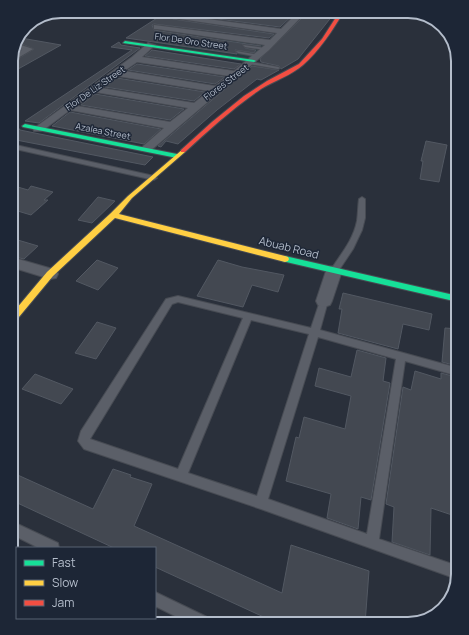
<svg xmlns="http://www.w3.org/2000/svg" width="469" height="635" viewBox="0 0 469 635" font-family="Manrope,sans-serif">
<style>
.green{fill:#273c41}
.building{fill:#434851;stroke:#525862}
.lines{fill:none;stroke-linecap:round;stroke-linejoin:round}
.lane-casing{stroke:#474b53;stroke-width:2}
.street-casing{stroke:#474b53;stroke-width:2}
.fast-casing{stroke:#474b53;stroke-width:2}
.slow-casing{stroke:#474b53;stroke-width:2}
.jam-casing{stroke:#474b53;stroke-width:2}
.lane{fill:#5b5f68;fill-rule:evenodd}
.street{fill:#5b5f68;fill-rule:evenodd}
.fast{fill:#16e098;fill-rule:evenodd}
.slow{fill:#ffcf43;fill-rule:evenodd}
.jam{fill:#f24e42;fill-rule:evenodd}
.labels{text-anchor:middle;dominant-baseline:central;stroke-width:3;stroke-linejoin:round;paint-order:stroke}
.far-street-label{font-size:9px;fill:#b4bdcb;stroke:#1d2636}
.street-label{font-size:11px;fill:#b4bdcb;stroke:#1d2636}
.rim{fill:none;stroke:#b4bdcb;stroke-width:2}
</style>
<rect width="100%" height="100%" fill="#2a303b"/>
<polygon class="green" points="166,35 217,43 222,38 268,46 252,59 154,44"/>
<g class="building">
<polygon points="168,11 282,11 295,13 280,27 170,13 168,15 173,19 274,34 269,38 154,24 152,25 154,30 261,46 242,44 245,48 256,50 254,53 235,50 237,54 126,38"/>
<polygon points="312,12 333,15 298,59 281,69 279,66 261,62 260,59 306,14 309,15"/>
<polygon points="21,38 61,45 11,73 11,63 34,49 19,43"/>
<polygon points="119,42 121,45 140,48 39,123 25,121 132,50 111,47"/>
<polygon points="152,50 241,64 234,69 145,56"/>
<polygon points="137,64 225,77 215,84 128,70"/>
<polygon points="252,66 279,70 261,80 257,79 217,110 178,144 166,141 161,147 158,146"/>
<polygon points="117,78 205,92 194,101 105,87"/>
<polygon points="95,94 184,109 170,120 81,105"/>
<polygon points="70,112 161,129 144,144 52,126"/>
<polygon points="17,126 20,130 153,157 145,165 11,139 11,129"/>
<polygon points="426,141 447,145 439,182 420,179 423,161 421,161"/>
<polygon points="11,185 28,190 31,186 53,192 44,200 48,200 31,215 11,209"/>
<polygon points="98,197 115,201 92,223 78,220"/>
<polygon points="11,238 38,246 24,259 11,256"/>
<polygon points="97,260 118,268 98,290 76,281"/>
<polygon points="218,260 242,267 284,275 278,292 252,285 243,307 197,296"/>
<polygon points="343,293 432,314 429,330 403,324 398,349 338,333 342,309 339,309"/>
<polygon points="97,322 116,328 96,359 75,353"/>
<polygon points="445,328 458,329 457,366 442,362"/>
<polygon points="357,350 386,358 383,381 390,383 371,500 361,497 358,529 327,518 331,494 286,481 296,437 299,438 304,417 345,429 351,396 315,386 319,368 351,377"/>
<polygon points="415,371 441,379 441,373 456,377 456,382 458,383 458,517 431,508 430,555 392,542 394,507 386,504 403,387 411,390"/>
<polygon points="35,374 73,389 61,404 22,389"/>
<polygon points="113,469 131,475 130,477 152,484 134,526 282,593 291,545 369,571 365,624 279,624 155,567 155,548 114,548 11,500 11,472 93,509"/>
</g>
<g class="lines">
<g class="lane-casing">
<g id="lane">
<polygon points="243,45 265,48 267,49 265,50 245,47"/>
<polygon points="236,51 259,55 261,56 259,57 238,53"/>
<polygon points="251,62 278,67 280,68 278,69 249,64"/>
<polygon points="11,144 154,176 157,178 154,180 11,148"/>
<path d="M 362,197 L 365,199 L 365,218 L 362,230 L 353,249 L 337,273 L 331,273 L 330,271 C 340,255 353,241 357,221 C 358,214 358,206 359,199 Z"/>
<path d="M 178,296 L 311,328 L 320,301 L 324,298 L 328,301 L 320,330 L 458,368 L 458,376 L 405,361 L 379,539 L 458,566 L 457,579 L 261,509 L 84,449 L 78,441 L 81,431 L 166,299 ZM 178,302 L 243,318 L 178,469 L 90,439 L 172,304 ZM 251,320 L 309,334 L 257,496 L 188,473 ZM 318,337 L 396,359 L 367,534 L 268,499 Z"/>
<polygon points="11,521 58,543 59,548 39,548 11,534"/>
<polygon points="155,592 211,619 213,624 191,624 155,606"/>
</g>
</g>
<g class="street-casing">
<g id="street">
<path d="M 299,11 L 307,11 L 269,50 L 150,151 L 142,151 L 140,149 L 164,128 L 70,110 L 42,131 L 34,131 L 33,129 L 132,57 L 148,43 L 155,45 L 142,57 L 234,71 L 265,45 L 157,29 L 154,29 L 154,25 L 270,40 L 277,33 L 173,18 L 169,16 L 170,14 L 281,29 ZM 137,62 L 229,76 L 215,86 L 124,71 ZM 117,76 L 209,91 L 194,103 L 101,88 ZM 95,92 L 188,108 L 170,122 L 77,106 Z"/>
<polygon points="18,44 33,49 11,62 13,55 22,50 16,48"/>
<polygon points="11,257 56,270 58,274 56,278 50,279 11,267"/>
<polygon points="334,266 339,267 342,271 332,301 330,305 324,307 318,305 316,301 326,271 329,267"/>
</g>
</g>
<g class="fast-casing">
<g id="fast">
<polygon points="125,41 254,60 256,61 254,62 123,43"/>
<polygon points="25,124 177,154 180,156 177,158 23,127 22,126"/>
<polygon points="285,256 458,296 458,302 282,261 281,259 282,257"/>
</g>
</g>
<g class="slow-casing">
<polygon id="slow" points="183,149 185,150 185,152 132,198 119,214 285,256 288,257 289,259 288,261 285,262 115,218 53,276 14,323 11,324 11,315 47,272 111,213 128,196"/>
</g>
<g class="jam-casing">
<path id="jam" d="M 340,11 L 344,11 C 333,30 320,50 303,65 C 292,75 274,81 261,89 C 233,108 209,130 185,152 L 181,152 L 181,150 L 212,122 L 244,96 L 267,81 L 299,64 L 322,39 Z"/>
</g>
<use href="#lane" class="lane"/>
<use href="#street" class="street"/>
<use href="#fast" class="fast"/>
<use href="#slow" class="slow"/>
<use href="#jam" class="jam"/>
</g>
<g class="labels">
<g class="far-street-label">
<text transform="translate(191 41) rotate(8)">Flor De Oro Street</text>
<text transform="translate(226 82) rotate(-37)">Flores Street</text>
<text transform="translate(95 88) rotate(-35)">Flor De Liz Street</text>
<text transform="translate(103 131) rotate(11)">Azalea Street</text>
</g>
<g class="street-label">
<text transform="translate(289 247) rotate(14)">Abuab Road</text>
</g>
</g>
<path d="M0 0H469V635H0ZM61 18H408A43 43 0 0 1 451 61V574A43 43 0 0 1 408 617H61A43 43 0 0 1 18 574V61A43 43 0 0 1 61 18Z" fill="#1d2636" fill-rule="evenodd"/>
<path class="rim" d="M61 18H408A43 43 0 0 1 451 61V574A43 43 0 0 1 408 617H61A43 43 0 0 1 18 574V61A43 43 0 0 1 61 18Z"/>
<rect x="16" y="547" width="140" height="72" fill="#1d2636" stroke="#596272"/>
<rect x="24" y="560" width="20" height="6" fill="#16e098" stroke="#596272"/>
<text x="52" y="567" font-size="12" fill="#b4bdcb">Fast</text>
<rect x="24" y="580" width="20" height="6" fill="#ffcf43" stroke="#596272"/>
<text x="52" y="587" font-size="12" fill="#b4bdcb">Slow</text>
<rect x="24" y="600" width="20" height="6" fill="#f24e42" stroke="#596272"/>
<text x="52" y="607" font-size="12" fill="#b4bdcb">Jam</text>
</svg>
